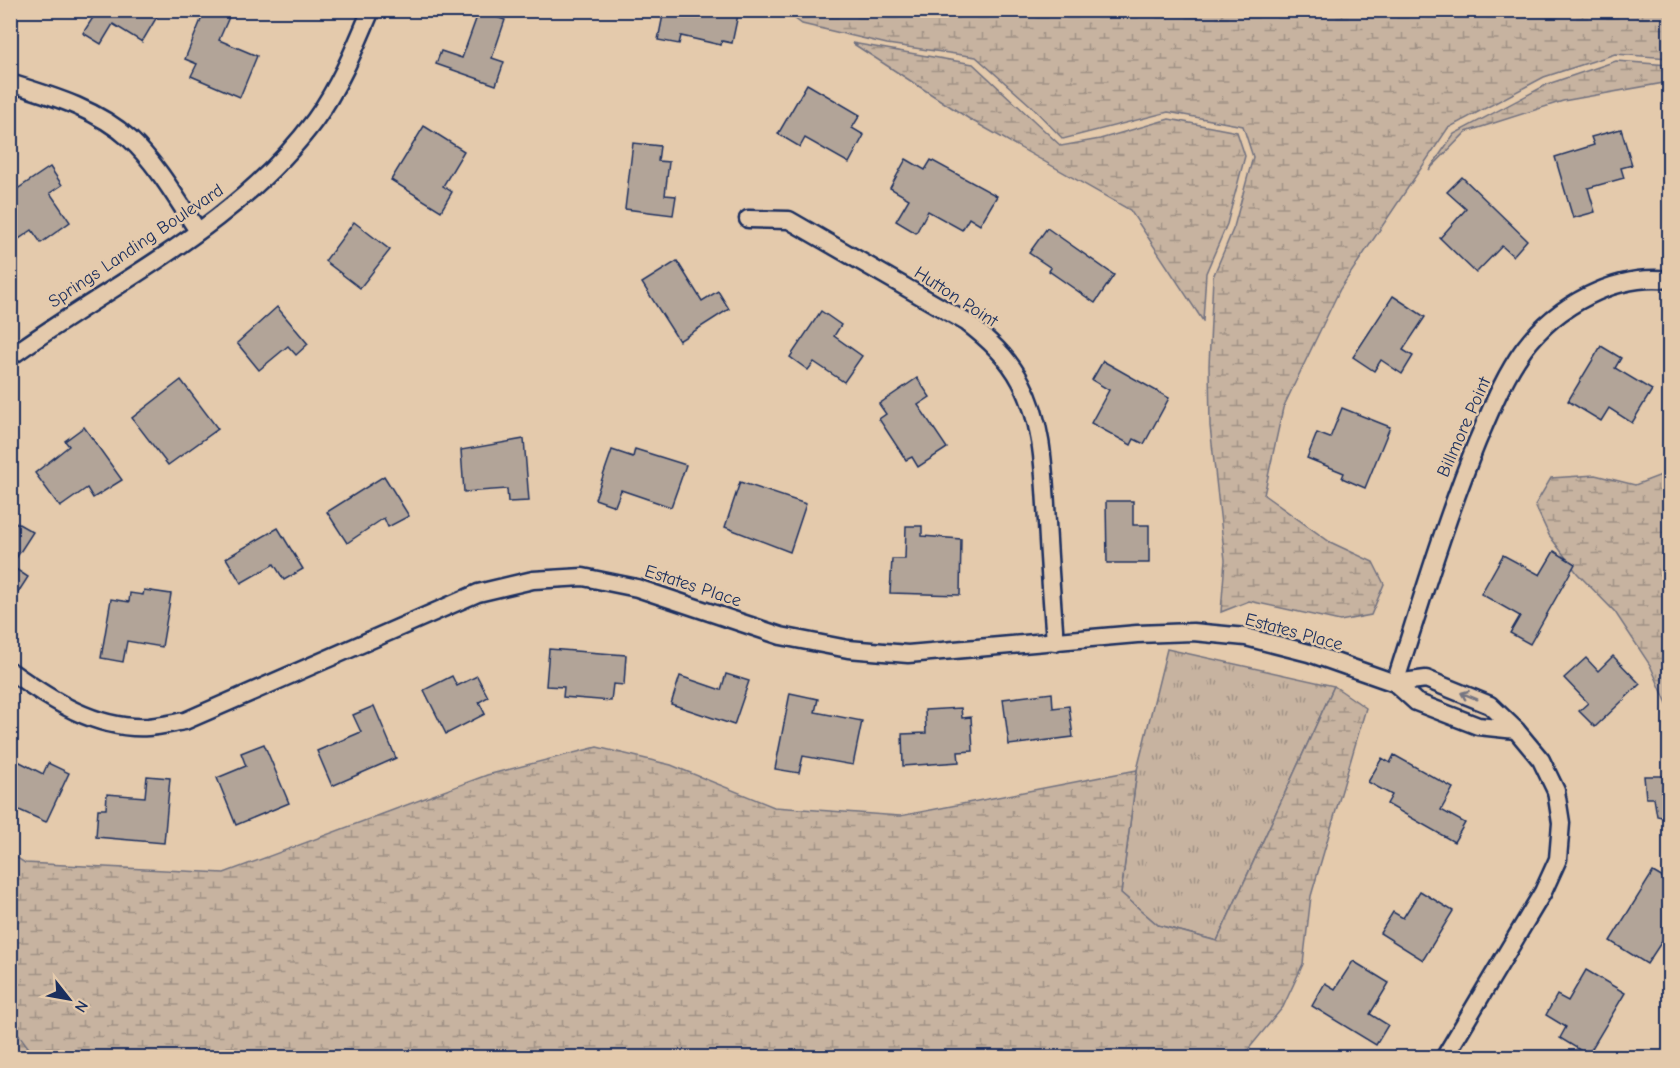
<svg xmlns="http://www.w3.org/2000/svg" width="1680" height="1068" viewBox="0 0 1680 1068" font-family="'Comic Neue',sans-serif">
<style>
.grass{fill:url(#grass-tufts);stroke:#71717f;stroke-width:1.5}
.forest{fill:url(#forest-firs);stroke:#71717f;stroke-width:1.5}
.wetland{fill:url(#wetland-marsh);stroke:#71717f;stroke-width:1.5}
.building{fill:#b2a498;stroke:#1b2f5e;stroke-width:1.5}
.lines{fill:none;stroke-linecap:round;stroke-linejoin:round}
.street-casing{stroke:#1b2f5e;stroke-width:21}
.street{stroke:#e4caac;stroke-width:16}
.oneway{stroke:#757581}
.labels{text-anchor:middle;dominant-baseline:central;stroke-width:5;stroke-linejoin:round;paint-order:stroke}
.street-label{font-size:18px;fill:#1b2f5e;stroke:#e4caac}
</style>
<defs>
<pattern id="grass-tufts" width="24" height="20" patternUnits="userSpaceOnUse" patternTransform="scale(1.5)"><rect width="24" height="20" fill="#c7b3a0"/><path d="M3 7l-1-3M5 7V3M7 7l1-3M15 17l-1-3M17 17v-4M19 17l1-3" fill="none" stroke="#a19286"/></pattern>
<pattern id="forest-firs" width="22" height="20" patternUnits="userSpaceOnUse" patternTransform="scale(1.5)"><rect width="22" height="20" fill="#c7b3a0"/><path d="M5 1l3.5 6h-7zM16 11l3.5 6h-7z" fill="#a19286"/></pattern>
<pattern id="wetland-marsh" width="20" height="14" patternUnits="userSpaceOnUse" patternTransform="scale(1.5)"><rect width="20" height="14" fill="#c7b3a0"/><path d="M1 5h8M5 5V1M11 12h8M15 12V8" fill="none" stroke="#a19286"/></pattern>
</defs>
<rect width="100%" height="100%" fill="#e4caac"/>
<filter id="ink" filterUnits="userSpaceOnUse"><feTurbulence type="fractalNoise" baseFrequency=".0167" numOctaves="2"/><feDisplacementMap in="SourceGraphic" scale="12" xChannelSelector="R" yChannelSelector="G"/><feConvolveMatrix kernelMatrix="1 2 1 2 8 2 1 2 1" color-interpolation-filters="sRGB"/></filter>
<g filter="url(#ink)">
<polygon class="grass" points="1167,649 1334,686 1217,941 1158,925 1121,893 1137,770"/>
<polygon class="forest" points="10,1024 36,1057 11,1057"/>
<g class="wetland">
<polygon points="796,10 1669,11 1669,58 1615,54 1544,77 1448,128 1340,289 1283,408 1264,495 1330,542 1373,562 1384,584 1371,615 1340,621 1249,601 1221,612 1225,560 1210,426 1209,366 1213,277 1234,227 1253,157 1243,126 1168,112 1063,139 1030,105 976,57 887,44 802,24 794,18"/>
<polygon points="852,43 973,64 1061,146 1100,139 1169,119 1237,132 1245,156 1227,224 1206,273 1203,321 1130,210 971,120"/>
<polygon points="1616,61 1669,65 1669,82 1563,101 1466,132 1429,170 1454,134 1548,84"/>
<polygon points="1669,472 1669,708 1650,665 1615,612 1577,573 1549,535 1535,505 1551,478 1595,475 1635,485"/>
<polygon points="1334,686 1366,708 1311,896 1303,964 1283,1007 1242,1057 36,1058 11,1024 11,854 25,863 224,873 487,775 597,747 671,765 774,807 900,816 1137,770 1121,893 1158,925 1217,941"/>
</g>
<g class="building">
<polygon points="92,10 161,10 142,42 113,24 101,44 83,33 96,13"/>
<polygon points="205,10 232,10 219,40 257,56 240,97 191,76 197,64 185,59"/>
<polygon points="664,10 739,10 732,43 722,41 721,45 681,36 679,44 658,40"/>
<polygon points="479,11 505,20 492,58 504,62 496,85 436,64 441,51 462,58"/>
<polygon points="807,84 860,115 852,128 864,135 849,163 805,138 800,147 778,134"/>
<polygon points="424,126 464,151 443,186 452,192 441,211 391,180"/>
<polygon points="1621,129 1632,165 1621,168 1624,178 1588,188 1595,212 1573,218 1555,157 1594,145 1591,137"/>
<polygon points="633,143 660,146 658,161 669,162 665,195 676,196 673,215 625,209"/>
<polygon points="906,159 925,170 931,160 997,196 980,225 969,218 962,230 928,211 916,233 896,221 909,199 890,188"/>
<polygon points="50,167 62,185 50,193 70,222 41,243 32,230 10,245 10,194"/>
<polygon points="1462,177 1527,240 1513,256 1502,246 1476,273 1440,238 1466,209 1447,192"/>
<polygon points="354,222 390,250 360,288 325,261"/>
<polygon points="1047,228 1114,275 1095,303 1049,271 1051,268 1029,253"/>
<polygon points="677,261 702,301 718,291 729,309 679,341 642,283"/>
<polygon points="1393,296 1425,317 1403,350 1413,356 1402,374 1381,360 1374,371 1353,357"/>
<polygon points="277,307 308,344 296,355 288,346 259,370 237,343"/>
<polygon points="821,311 841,325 834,336 862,356 844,382 814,362 808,370 790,357"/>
<polygon points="1601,346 1621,358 1615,368 1652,390 1632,423 1609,408 1601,421 1568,401"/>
<polygon points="1103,361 1169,398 1144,444 1134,439 1131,445 1091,423 1109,390 1092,380"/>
<polygon points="917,378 930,397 918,405 947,448 918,467 912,457 906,460 879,419 886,414 879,404"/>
<polygon points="181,380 218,429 168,465 132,418"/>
<polygon points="1342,408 1390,427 1365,488 1342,478 1344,473 1307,458 1317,433 1330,438"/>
<polygon points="84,427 122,480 93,498 87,488 60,507 35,473 69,446 65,441"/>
<polygon points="524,439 529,501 508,502 507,489 464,492 461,450"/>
<polygon points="635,449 686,465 671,507 621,490 615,506 595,499 612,450 633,457"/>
<polygon points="384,476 409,516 388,527 384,518 347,543 327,512"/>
<polygon points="740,482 806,504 790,552 725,527"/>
<polygon points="1106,501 1133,501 1133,525 1149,525 1149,563 1107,563"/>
<polygon points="10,519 33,532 11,566 28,577 10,605"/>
<polygon points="906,526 922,526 922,536 961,539 960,595 890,593 892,559 905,559"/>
<polygon points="278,528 303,569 284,580 274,564 241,583 226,558"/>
<polygon points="1554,551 1575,564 1530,644 1510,633 1520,616 1481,594 1503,555 1540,575"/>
<polygon points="144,590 171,594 162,647 127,641 123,662 101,658 111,599 129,602 130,593 143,595"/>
<polygon points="549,649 626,655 624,685 613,684 611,701 563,697 564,687 546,686"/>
<polygon points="1613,656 1640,684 1595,727 1579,711 1588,703 1564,678 1586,658 1598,671"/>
<polygon points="726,674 749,681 734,725 671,704 680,676 721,690"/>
<polygon points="452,676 457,686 477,676 488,697 479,702 485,714 446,734 424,690"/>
<polygon points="790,693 818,699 815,712 862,721 853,765 803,756 799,773 775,769"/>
<polygon points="1052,693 1053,708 1069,706 1073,737 1009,745 1003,699"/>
<polygon points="374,706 396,758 332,786 317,751 361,732 353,715"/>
<polygon points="961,708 962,718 971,717 973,751 958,752 959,762 903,766 902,734 926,733 925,710"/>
<polygon points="264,744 289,803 236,825 217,778 246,766 241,753"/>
<polygon points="1394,755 1453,788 1441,810 1465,823 1454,842 1387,804 1392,795 1368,782 1382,758 1390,763"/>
<polygon points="18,761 43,774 48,763 69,773 46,822 10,806 10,765 15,767"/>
<polygon points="147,776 170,778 164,843 96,837 98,809 106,809 107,794 145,797"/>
<polygon points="1644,776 1670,776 1670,819 1657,816 1654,798 1646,798"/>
<polygon points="1653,872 1670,882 1670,929 1647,964 1610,941"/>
<polygon points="1420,891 1453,911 1423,960 1380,933 1393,912 1403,918"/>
<polygon points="1353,961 1389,983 1370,1014 1388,1025 1376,1045 1312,1006 1325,983 1335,989"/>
<polygon points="1586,970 1625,993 1588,1055 1560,1038 1566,1027 1546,1015 1557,995 1568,1001"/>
</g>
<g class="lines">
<g class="street-casing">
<g id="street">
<path d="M 10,83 C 52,96 97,109 130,139 C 158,165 177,200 198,231"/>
<path d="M 748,219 L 789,220 L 966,322 C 988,339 1008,357 1021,382 C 1044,424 1044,476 1047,522 C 1049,562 1052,602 1055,642"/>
<path d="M 10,357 C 114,282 238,225 315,120 C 339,87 355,48 371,10"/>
<path d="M 10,671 C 51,700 96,730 148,727 C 160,726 173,723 185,721 L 478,593 L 533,580 L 583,577 L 637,588 L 781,636 L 848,649 L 908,654 L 1137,634 L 1193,632 L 1246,637 L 1309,653 L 1395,683 L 1416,702 L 1478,726 L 1516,730"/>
<path d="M 1395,683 C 1421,602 1445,521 1477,442 C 1491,410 1503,378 1524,349 C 1556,306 1615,273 1670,280"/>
<polyline points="1395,683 1426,679 1490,705 1516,730 1541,760 1556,791 1561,823 1558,859 1543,892 1444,1058"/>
</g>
</g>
<use href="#street" class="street"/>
</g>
<defs><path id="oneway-shaft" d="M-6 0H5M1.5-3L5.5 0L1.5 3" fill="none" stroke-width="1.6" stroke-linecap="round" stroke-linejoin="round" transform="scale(1.5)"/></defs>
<use class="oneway" href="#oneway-shaft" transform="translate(1469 696) rotate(-158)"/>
</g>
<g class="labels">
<g class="street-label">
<text transform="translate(136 246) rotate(-34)">Springs Landing Boulevard</text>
<text transform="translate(956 297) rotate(33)">Hutton Point</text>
<text transform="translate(1464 427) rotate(-66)">Billmore Point</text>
<text transform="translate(693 586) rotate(18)">Estates Place</text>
<text transform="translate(1294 632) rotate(15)">Estates Place</text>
</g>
</g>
<rect width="1680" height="1068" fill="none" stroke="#e4caac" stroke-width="36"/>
<rect x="18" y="18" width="1644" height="1032" fill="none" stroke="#1b2f5e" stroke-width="2" filter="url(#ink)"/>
<g transform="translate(69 999) rotate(121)" stroke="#e4caac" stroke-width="4.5" paint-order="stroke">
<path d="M0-4.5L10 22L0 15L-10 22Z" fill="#1b2f5e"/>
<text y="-9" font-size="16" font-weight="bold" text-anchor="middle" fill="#1b2f5e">N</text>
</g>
</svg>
